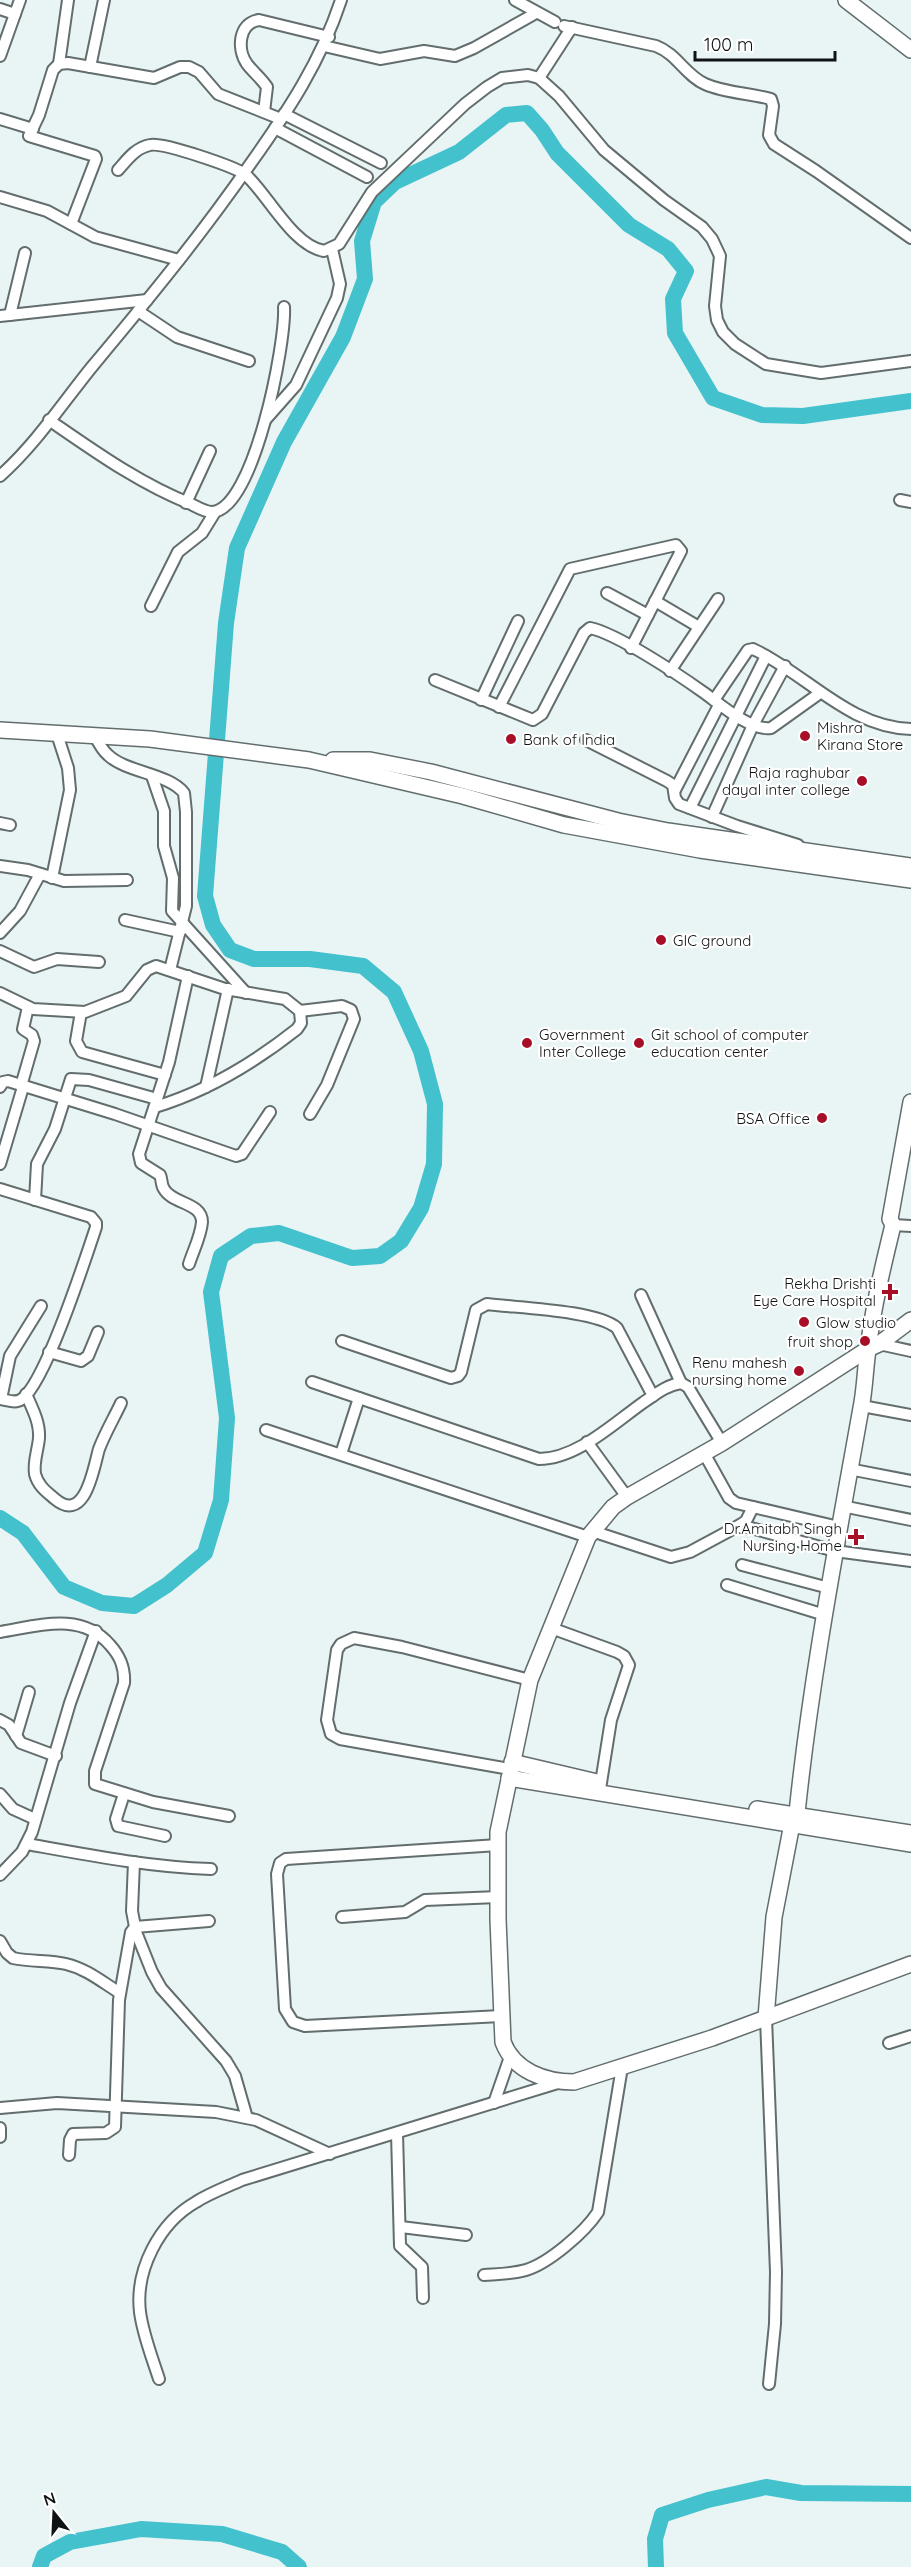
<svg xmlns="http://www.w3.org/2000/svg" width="911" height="2567" viewBox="0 0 911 2567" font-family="Quicksand,sans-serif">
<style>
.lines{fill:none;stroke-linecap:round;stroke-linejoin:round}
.river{stroke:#43c1cc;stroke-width:16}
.street-casing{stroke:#636d6d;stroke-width:14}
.secondary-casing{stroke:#636d6d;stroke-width:18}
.street{stroke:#fff;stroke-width:10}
.secondary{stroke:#fff;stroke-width:15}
.poi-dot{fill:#a70f29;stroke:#fff;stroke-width:2}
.labels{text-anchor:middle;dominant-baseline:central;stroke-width:4.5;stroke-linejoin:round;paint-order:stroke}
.poi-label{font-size:15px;fill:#101314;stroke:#fff;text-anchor:start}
</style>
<rect width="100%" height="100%" fill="#e9f4f5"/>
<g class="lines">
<g class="river">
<polyline points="0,1518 23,1533 64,1587 102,1603 134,1606 167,1585 205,1553 221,1500 227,1418 211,1292 221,1256 251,1236 279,1233 352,1258 380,1256 401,1241 421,1208 434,1164 435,1104 421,1051 394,992 363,966 310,959 254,959 230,950 213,925 205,896 226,623 237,548 284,442 343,337 365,279 362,241 374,202 395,182 459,152 506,115 527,113 542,130 557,153 629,225 668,249 686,271 673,299 675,333 713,398 762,415 803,416 911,401"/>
<polyline points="40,2567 44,2556 70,2542 141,2529 222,2534 282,2552 299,2567"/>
<polyline points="656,2567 655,2539 662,2515 708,2500 766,2487 801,2493 911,2494"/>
</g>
<g class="street-casing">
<g id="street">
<polyline points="515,0 555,22"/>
<polyline points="0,9 15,14"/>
<path d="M 564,26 L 656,46 C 677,54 685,75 705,84 C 725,93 749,93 771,99 L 773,106 L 769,135 L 774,144 L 816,171 L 911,238"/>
<polyline points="324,46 380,59 424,51 455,56 474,48 536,13"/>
<polyline points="0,56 20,0"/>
<polyline points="59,64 68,0"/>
<polyline points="90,67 104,0"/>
<polyline points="539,78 572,27"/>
<path d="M 264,112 L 267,87 C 261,78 253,72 247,64 C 237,50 238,23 259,20 L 329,37"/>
<polyline points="284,114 381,163"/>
<polyline points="0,119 33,129"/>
<polyline points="275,128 367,177"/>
<path d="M 118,170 C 127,160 135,148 150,145 C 163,142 236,167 246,175 C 268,195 293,246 324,251 L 339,244 L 372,192 L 465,104 L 487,87 L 502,78 L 528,75 L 539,78 L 559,96 L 604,150 L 664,200 L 702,227 L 712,239 L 720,256 L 715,306 L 717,320 L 723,332 L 735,344 L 766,364 L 821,373 L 911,361"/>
<polyline points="0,197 47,211 95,237 179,260"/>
<polyline points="71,224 96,159 95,156 29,136 39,115 53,70 59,64 68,63 154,78 180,67 189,67 199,72 218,94 281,119"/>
<polyline points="138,311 177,337 249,361"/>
<polyline points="10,315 25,253"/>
<polyline points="0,316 147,300"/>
<polyline points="266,419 296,385 337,298 340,284 332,249"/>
<path d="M 49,420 C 94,451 140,484 191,504 C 197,507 205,512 212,512 C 254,510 286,343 284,307"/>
<path d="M 0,476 C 35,445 62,404 91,368 C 147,301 202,234 251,163 C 288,111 321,61 341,0"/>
<polyline points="900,500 911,502"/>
<polyline points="186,503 210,451"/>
<polyline points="607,593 648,615"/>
<polyline points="655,601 699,627"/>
<polyline points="151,606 178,552 202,533 215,512"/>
<polyline points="670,671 718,599"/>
<path d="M 435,680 L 533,720 L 542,714 L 584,633 L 590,628 C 618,634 679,675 703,692 C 720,704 750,731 771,728 L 820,693"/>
<polyline points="481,700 518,621"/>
<path d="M 714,700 L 748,650 L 753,649 C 807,674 848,727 911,729"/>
<polyline points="499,707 570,569 676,545 681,551 631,648"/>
<path d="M 95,736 C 98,742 102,750 108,755 C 127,773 168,773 184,793 L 186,812 L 186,906 L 170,970"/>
<polyline points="586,740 667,781 673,785 675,798 679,804 737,826 798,845"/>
<polyline points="152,776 164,811 164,846 173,878 172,911 246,993"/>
<polyline points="675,790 719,705"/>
<polyline points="690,808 766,656"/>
<polyline points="712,817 753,725 785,666"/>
<polyline points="0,823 10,825"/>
<polyline points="0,866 28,870 64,881 127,880"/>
<polyline points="52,878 70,790 68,768 57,734"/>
<polyline points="125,920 180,932"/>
<polyline points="0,933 20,911 40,874"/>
<polyline points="0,951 34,967 57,959 99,962"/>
<path d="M 188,976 L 169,1062 L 139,1154 L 141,1163 L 160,1175 C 162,1179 161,1185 164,1189 C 172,1204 202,1202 202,1222 C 201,1236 193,1251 189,1264"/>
<path d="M 0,993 L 33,1009 L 85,1012 L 126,996 L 147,970 L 156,966 L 225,989 L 285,999 L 300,1011 L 301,1023 L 297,1029 C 254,1063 208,1091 155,1107"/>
<polyline points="300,1011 342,1006 351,1010 354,1019 327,1085 310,1114"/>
<polyline points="81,1012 76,1041 82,1052 165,1075"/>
<polyline points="21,1086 34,1041 32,1035 23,1029 28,1007"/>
<polyline points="0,1087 3,1082 8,1081 115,1114 236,1156 242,1154 270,1112"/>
<polyline points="206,1087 228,989"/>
<polyline points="0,1164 23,1087"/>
<path d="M 0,1189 L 91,1217 L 96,1223 L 96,1227 C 85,1260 46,1381 22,1399 C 15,1404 8,1400 0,1399"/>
<polyline points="35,1200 37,1164 55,1129 71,1079 89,1080 157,1099"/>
<polyline points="893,1225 911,1226"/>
<polyline points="641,1295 681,1383"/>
<path d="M 342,1341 L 451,1378 L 458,1376 L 461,1372 L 476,1310 L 487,1304 C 517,1308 596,1310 617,1328 L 653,1396"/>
<polyline points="879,1344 911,1351"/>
<polyline points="49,1352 81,1361 88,1356 98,1332"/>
<path d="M 312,1382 L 539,1459 C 577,1459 614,1423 644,1402 C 656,1394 667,1385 681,1383 L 688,1387 L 722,1443"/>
<path d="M 26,1394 C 32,1408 40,1422 39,1438 C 38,1450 33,1462 35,1474 C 38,1486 47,1492 55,1499 C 86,1525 94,1465 99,1449 C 105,1433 114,1418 121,1403"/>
<polyline points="1,1399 10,1356 41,1306"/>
<polyline points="862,1406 911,1415"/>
<polyline points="266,1430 588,1537"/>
<polyline points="587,1442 627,1497"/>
<polyline points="704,1453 729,1498 736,1503 839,1527"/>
<polyline points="341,1454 359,1398"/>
<polyline points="849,1469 911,1481"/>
<polyline points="842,1506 911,1520"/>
<polyline points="740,1525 835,1551 911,1561"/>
<polyline points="592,1531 671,1557 690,1552 740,1525 746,1521 753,1507"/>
<polyline points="742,1565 829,1588"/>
<polyline points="727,1585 825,1615"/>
<polyline points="551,1628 617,1652 624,1656 629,1665 611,1720 600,1789"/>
<path d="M 0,1632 C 38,1626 81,1611 110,1645 C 120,1656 125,1667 124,1683 L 95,1771 L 95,1784 L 153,1802 L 229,1816"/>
<polyline points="0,1720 9,1725 21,1743 56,1756"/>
<polyline points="16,1736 29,1692"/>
<polyline points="510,1769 340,1739 331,1734 327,1720 337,1650 341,1644 354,1638 402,1647 530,1680"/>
<polyline points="0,1794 13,1809 35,1819"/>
<polyline points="124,1794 116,1819 118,1826 165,1836"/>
<path d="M 27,1844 C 88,1855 149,1867 211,1869"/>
<polyline points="498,1845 286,1859 280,1863 277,1874 285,2009 293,2022 305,2026 501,2016"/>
<polyline points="134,1862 132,1911 136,1932 152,1972 161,1988 226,2061 235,2076 247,2118"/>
<polyline points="0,1875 22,1852 32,1832 70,1703 96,1631"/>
<polyline points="342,1917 405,1912 425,1900 498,1897"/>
<path d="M 0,1941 L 7,1953 L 13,1958 C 31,1962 49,1960 66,1964 C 87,1969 102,1982 120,1993"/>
<polyline points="766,2018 776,2272 775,2324 769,2384"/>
<polyline points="889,2043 911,2036"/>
<polyline points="494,2103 510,2057"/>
<polyline points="0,2108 57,2103 216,2112 256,2120 330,2154"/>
<polyline points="0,2128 0,2137"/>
<polyline points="397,2133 400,2246 422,2267 423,2298"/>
<polyline points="69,2155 70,2140 73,2134 106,2133 115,2127 119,2000 131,1932 135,1927 209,1921"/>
<polyline points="401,2227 466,2235"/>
<path d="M 484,2275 C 498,2274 512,2274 526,2270 C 549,2263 585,2232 598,2212 L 622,2067"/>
<path d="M 159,2379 C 152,2357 143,2335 140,2312 C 135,2270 159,2223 196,2202 C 210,2193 227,2187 242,2180 L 561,2082"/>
</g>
</g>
<g class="secondary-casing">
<g id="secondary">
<polyline points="846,0 911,50"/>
<polyline points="0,730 150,739 309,760 463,796 564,825 700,850 911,880"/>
<polyline points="333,760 370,760 431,772 618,821 668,831 911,866"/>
<path d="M 911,1320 L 879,1344 L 868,1349 L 722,1443 L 627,1497 L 613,1507 L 588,1537 L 530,1680 L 498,1832 L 498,1919 L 503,2042 C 514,2071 545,2082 574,2082 L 712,2038 L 911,1964"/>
<polyline points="512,1762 597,1782"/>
<polyline points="509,1778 911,1844"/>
<polyline points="757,1809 911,1833"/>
<path d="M 766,2018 L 774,1917 L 792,1824 L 797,1813 C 811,1677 837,1543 861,1408 C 865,1389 865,1369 868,1350 C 873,1307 883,1266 893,1225 L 890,1219 L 911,1102"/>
</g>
</g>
<use href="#street" class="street"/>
<use href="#secondary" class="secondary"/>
</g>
<g class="poi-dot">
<circle cx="805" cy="736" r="6"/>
<circle cx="511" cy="739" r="6"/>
<circle cx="862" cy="781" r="6"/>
<circle cx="661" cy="940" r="6"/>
<circle cx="527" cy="1043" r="6"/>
<circle cx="639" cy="1043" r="6"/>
<circle cx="822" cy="1118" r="6"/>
<path d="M887 1283h6v6h6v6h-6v6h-6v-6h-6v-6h6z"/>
<circle cx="804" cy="1322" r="6"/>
<circle cx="865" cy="1341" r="6"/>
<circle cx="799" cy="1371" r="6"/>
<path d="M853 1528h6v6h6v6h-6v6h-6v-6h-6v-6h6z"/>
</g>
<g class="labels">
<g class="poi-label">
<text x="817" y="727">Mishra<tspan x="817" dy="17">Kirana Store</tspan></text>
<text x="523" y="739">Bank of India</text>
<text x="850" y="772" text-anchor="end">Raja raghubar<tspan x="850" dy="17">dayal inter college</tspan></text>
<text x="673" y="940">GIC ground</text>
<text x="539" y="1034">Government<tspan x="539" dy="17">Inter College</tspan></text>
<text x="651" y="1034">Git school of computer<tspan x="651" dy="17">education center</tspan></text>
<text x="810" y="1118" text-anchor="end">BSA Office</text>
<text x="876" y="1283" text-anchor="end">Rekha Drishti<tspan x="876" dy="17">Eye Care Hospital</tspan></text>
<text x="816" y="1322">Glow studio</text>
<text x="853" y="1341" text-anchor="end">fruit shop</text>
<text x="787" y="1362" text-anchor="end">Renu mahesh<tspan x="787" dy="17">nursing home</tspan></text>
<text x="842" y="1528" text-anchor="end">Dr.Amitabh Singh<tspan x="842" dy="17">Nursing Home</tspan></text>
</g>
</g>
<g transform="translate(54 2513) rotate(342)" stroke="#ffffff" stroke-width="4.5" paint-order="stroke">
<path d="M0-4.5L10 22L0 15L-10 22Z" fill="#101314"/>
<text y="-9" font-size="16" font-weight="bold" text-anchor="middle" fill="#101314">N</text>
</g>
<path d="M695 51v9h140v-9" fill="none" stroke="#101314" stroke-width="3"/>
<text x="704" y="51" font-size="18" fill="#101314" stroke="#ffffff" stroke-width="4.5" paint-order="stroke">100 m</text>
</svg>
